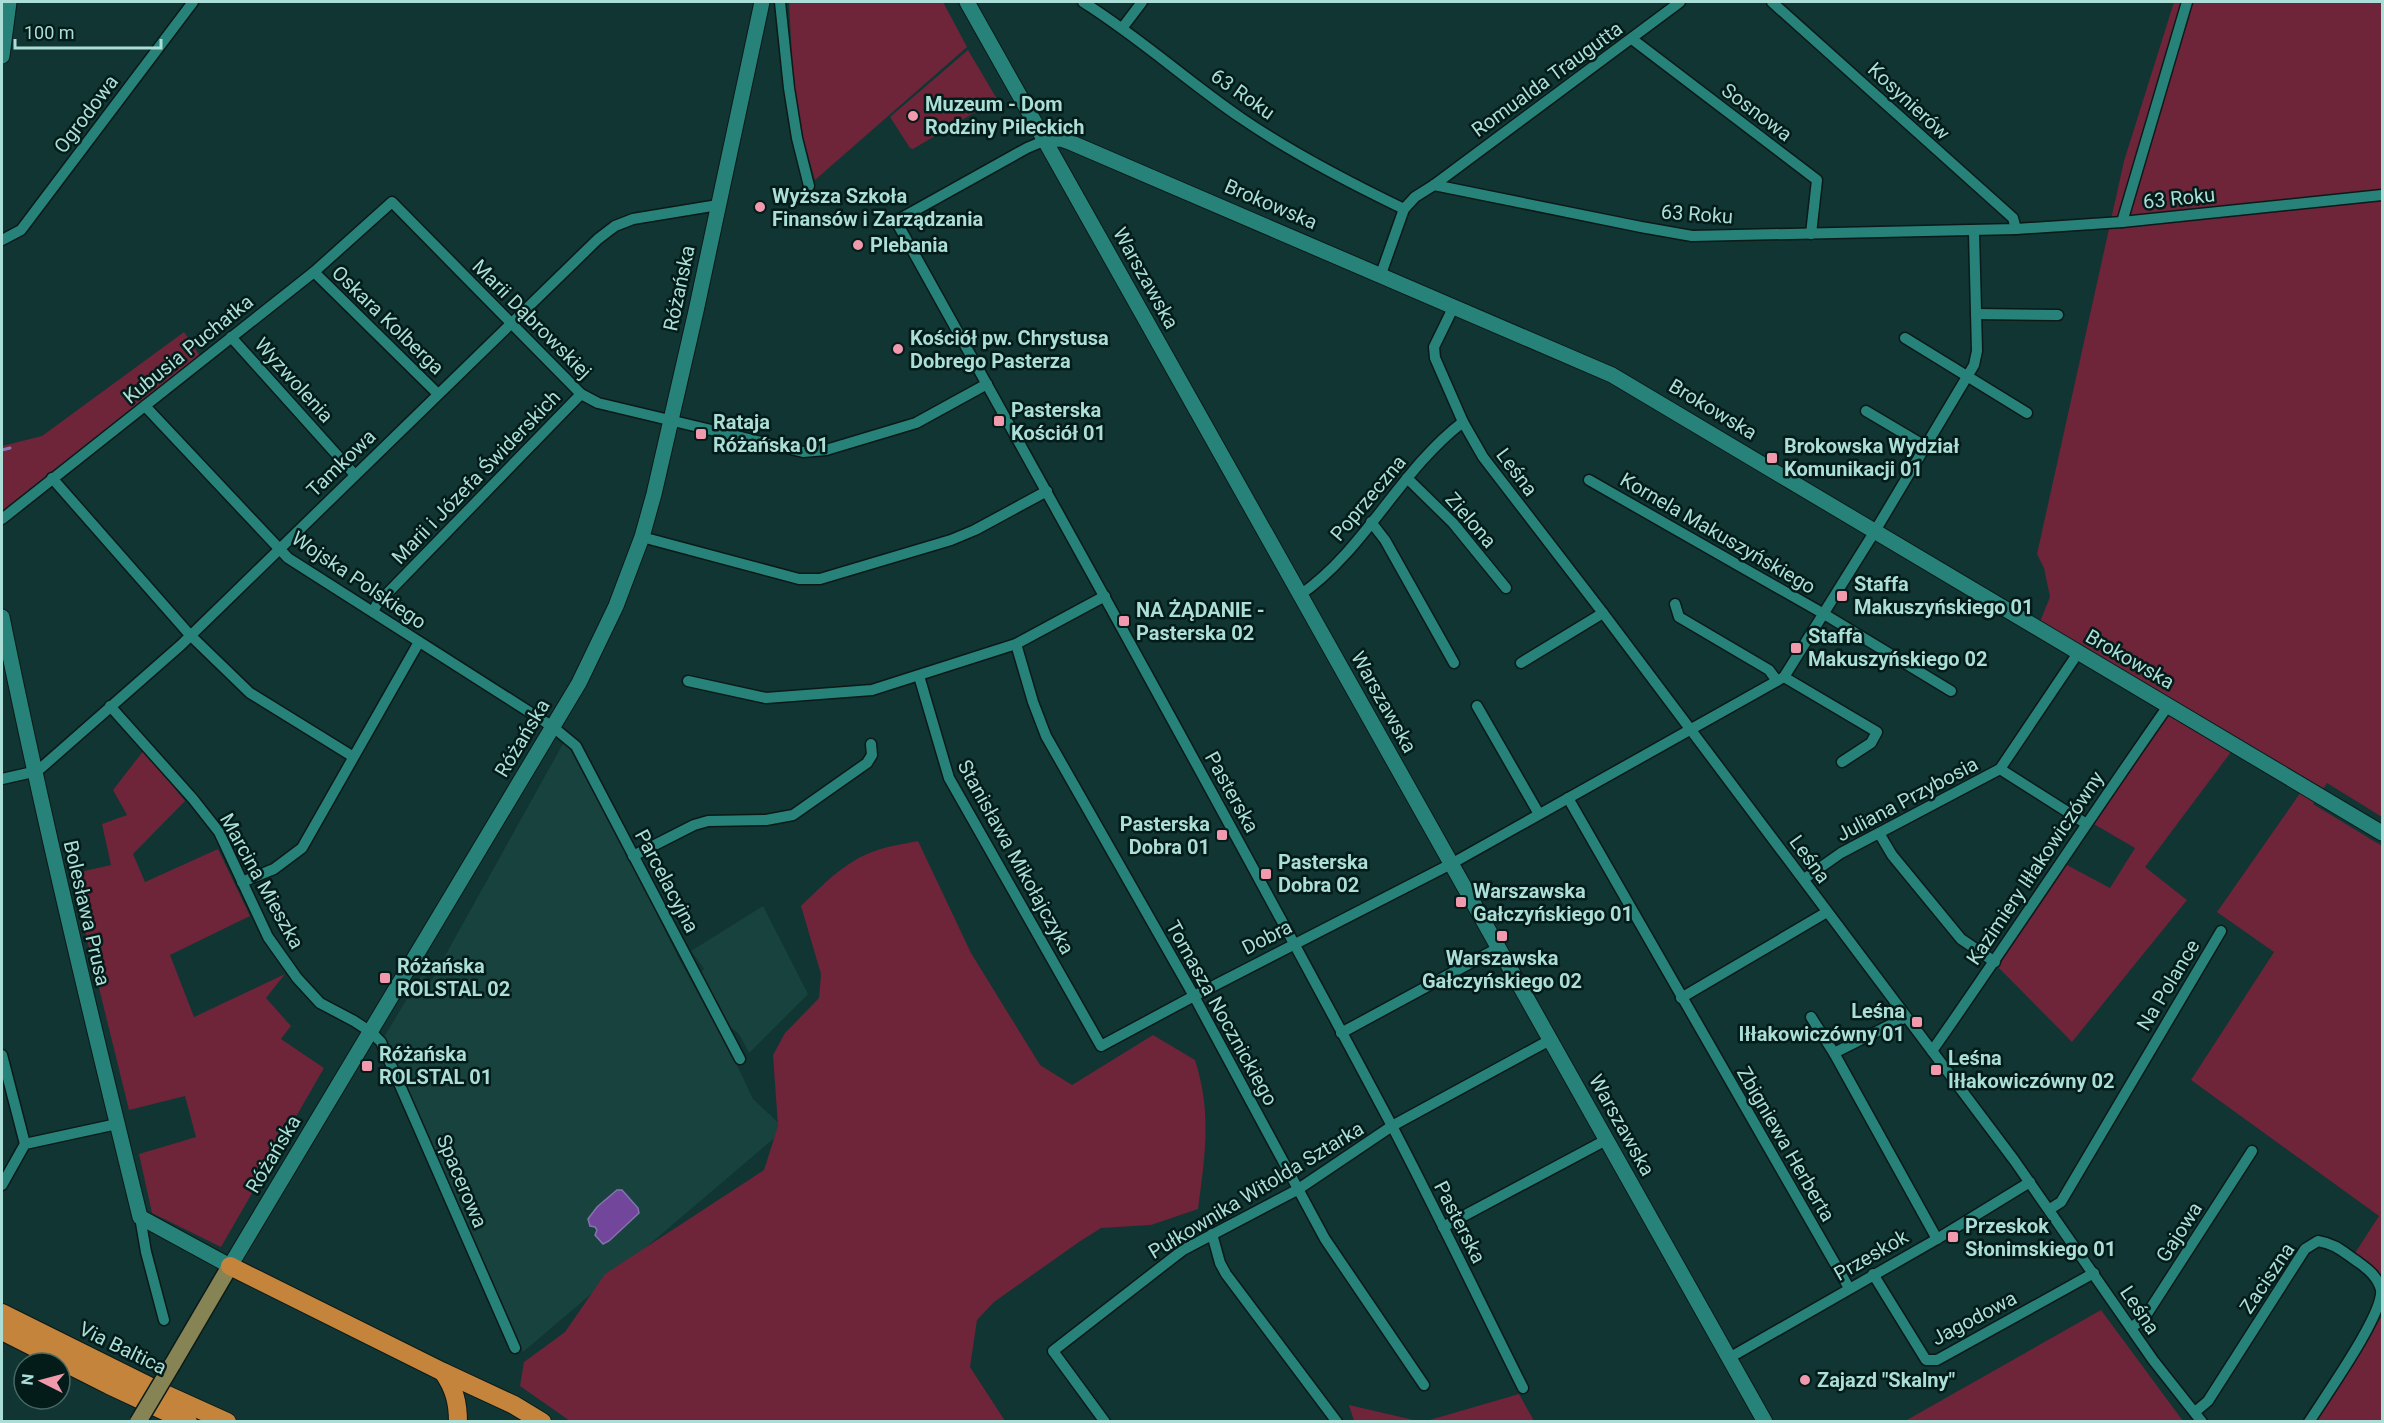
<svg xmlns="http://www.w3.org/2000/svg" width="2384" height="1423" viewBox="0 0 2384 1423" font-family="Roboto,sans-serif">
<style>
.built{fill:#18423d}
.green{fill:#6e2439}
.water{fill:#72469b;stroke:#8374ad;stroke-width:1.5}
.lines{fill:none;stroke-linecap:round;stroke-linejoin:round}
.stream{stroke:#8374ad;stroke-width:3}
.street-casing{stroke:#0b1a18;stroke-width:13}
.secondary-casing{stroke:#0b1a18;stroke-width:17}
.primary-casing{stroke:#0b1a18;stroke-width:19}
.highway-casing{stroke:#0b1a18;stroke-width:20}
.street{stroke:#27837a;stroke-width:10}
.secondary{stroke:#27837a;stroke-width:15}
.primary{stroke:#868455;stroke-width:16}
.highway{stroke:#c5843c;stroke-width:18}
.primary-bridge-casing{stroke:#0b1a18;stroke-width:19;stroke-linecap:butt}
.primary-bridge{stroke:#868455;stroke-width:16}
.poi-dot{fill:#f29aad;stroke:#031b19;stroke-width:2}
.labels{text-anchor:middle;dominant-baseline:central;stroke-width:5;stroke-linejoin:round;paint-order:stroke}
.street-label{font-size:20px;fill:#abded7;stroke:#031b19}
.poi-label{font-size:20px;font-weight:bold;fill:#abded7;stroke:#031b19;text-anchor:start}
</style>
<rect width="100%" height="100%" fill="#103532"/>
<g class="built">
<polygon points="565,740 632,863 678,957 736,1063 753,1099 785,1129 523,1352 384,1037 422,974 431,981"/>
<polygon points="763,906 808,994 749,1053 739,1034 730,1027 701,972 704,969 691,951"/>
</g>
<g class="green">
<polygon points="789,2 943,2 967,47 815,180 801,130 793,77"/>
<polygon points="2174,2 2382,2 2382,817 2327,783 2313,804 2382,846 2382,1276 2353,1256 2379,1216 2191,1080 2274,952 2217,912 2303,789 2234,748 2145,867 2187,900 2072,1042 1998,967 2065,864 2110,888 2135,848 2092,823 2171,710 2039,624 2050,597 2044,568 2037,554 2124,161"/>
<polygon points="968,50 997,99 913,149 910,148 890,117"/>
<polygon points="184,332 200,356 2,513 2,446 42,436"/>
<polygon points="144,750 185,801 133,854 145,882 218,849 250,916 170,955 194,1017 285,974 266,998 291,1026 281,1039 324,1068 221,1247 152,1213 139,1154 196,1137 185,1096 129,1110 71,874 111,865 102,824 127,815 113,790"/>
<path d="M 918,841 L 971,953 L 1040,1065 L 1072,1085 L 1153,1035 L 1195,1060 C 1212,1113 1205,1155 1198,1209 L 1151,1225 L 1101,1228 L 1079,1242 L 994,1302 L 977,1320 L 970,1367 L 1005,1421 L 570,1421 L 520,1386 L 524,1362 L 565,1332 L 605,1274 L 764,1170 L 778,1126 L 773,1055 L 785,1033 L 819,998 L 821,974 L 801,906 C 823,885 843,863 872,852 C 886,846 904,844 918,841 Z"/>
<polygon points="2101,1310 2183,1421 1905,1421"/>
<polygon points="2382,1316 2382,1421 2312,1421"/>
<polygon points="1519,1394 1534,1421 1426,1421"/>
<polygon points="1349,1405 1418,1421 1354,1421"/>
</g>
<polygon class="water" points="617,1190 622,1190 638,1208 639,1213 609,1241 603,1244 595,1235 597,1230 595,1227 590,1226 588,1219 597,1207"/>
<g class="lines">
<polyline class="stream" points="2,450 10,448"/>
<g class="street-casing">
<g id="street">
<polyline points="780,2 789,88 797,138 809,186"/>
<path d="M 1083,2 C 1139,37 1187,81 1241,118 C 1292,153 1348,182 1404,209"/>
<polyline points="1772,2 2013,218 2016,229"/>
<polyline points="1123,27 1142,2"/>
<polyline points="1632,39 1817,180 1811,234"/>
<path d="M 1046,140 L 1027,148 L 896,221 C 1063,521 1230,822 1392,1126 C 1437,1212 1479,1300 1523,1388"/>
<polyline points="1434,185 1641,227 1692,236 2016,229 2122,222 2382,195"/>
<polyline points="2122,222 2187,2"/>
<polyline points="2,240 21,230 193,2"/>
<polyline points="314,272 438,394"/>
<polyline points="1381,274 1404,209 1415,197 1434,185 1680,2"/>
<polyline points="1454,306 1434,347 1435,358 1463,422 1483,457 1603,613 2014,1160 2153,1360 2202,1422"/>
<polyline points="1976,314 2058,315"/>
<polyline points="231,337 355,475"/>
<polyline points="1905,338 2027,413"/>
<polyline points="145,406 288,558 553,727 576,746 740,1059"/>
<polyline points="1866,411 1925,446"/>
<polyline points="52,478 190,635 250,693 352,756"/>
<polyline points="1407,478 1453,523 1506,588"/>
<polyline points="1589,480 1824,614 1951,691"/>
<polyline points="2,519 314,272 392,202 581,394 598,403 791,449 803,452 826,450 916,423 987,384"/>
<polyline points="1371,522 1385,540 1454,663"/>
<polyline points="642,537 799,579 820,579 951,540 975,530 1047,491"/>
<path d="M 1300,595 C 1365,550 1400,470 1463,422"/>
<polyline points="1675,604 1679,617 1769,670 1777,681"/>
<polyline points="373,612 377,604 581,394"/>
<polyline points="1016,644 1033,702 1046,736 1194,996 1325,1239 1424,1385"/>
<polyline points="1521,663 1603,613"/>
<polyline points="919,676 949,778 1101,1046 1194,996 1451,864 1784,677 1875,531 1974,365 1977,351 1974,232"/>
<polyline points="1784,677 1877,732 1871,743 1842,762"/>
<polyline points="688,681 766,698 872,690 1016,644 1105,596"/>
<polyline points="110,706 193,799 219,832 268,937 297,978 320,1003 354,1021 371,1032 381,1042 515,1348"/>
<polyline points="1477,706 1539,814"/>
<polyline points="2000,769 2085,823"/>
<polyline points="2,779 33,772 41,768 181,645 598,239 615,226 633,219 718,205"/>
<polyline points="1568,798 1849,1288"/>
<polyline points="1879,833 1892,855 1961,939 1995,962"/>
<polyline points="633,856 694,825 708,821 766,820 793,815 867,763 872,755 871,744"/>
<polyline points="1804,879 1841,853 2000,769 2078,653"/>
<polyline points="242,882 274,869 302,848 419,642"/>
<polyline points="1681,998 1827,912"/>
<polyline points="1811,1017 1834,1053 1937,1239"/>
<polyline points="1341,1033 1498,948"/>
<path d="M 1932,1051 C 2012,937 2088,820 2168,706"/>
<polyline points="1834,1053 1906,1017"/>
<polyline points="2,1055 25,1144"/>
<polyline points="2,1185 25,1144 117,1124"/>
<polyline points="2050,1209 2061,1202 2221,931"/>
<polyline points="140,1217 146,1252 164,1320"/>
<polyline points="1443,1227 1606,1140"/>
<polyline points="1212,1234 1220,1263 1226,1274 1337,1422"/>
<polyline points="1873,1274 1926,1360 1937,1360 2094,1273"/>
<polyline points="2131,1328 2145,1317 2252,1151"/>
<polyline points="1729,1358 1937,1239 2030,1182"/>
<path d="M 2195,1412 L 2208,1401 L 2305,1249 L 2318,1241 C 2336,1244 2343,1252 2358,1262 C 2368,1269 2378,1277 2381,1290 C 2384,1314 2324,1398 2309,1422"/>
<polyline points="1105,1422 1053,1351 1183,1250 1297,1190 1392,1126 1550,1040"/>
</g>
</g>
<g class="secondary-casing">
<g id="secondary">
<polyline points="967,2 1765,1422"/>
<polyline points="2,56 9,2"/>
<polyline points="1046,140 1061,139 1072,143 1612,375 2382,833"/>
<path d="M 2,617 C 43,818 91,1017 140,1217 L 230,1266 L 579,683 L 616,606 L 642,537 L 654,494 L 696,311 L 762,2"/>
</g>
</g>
<g class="primary-casing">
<polyline id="primary" points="172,1365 230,1266"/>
</g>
<g class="highway-casing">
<g id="highway">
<polyline points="230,1266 443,1372 514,1405 542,1422"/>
<polyline points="2,1313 165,1394 227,1422"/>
<polyline points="2,1331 109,1385 188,1422"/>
<path d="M 443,1372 C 454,1388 458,1402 458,1422"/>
</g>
</g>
<use href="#street" class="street"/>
<use href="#secondary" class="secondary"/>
<use href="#primary" class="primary"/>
<use href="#highway" class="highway"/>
<g class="primary-bridge-casing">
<polyline id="primary-bridge" points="138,1422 172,1365"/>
</g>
<use href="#primary-bridge" class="primary-bridge"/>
</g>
<g class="poi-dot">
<circle cx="913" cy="116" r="6"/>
<circle cx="760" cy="207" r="6"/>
<circle cx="858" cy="245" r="6"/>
<circle cx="898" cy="349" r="6"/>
<rect x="993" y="415" width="12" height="12" rx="3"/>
<rect x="695" y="428" width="12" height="12" rx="3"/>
<rect x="1766" y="452" width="12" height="12" rx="3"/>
<rect x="1836" y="590" width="12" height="12" rx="3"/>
<rect x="1118" y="615" width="12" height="12" rx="3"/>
<rect x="1790" y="642" width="12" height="12" rx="3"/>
<rect x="1216" y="829" width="12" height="12" rx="3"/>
<rect x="1260" y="868" width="12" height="12" rx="3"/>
<rect x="1455" y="896" width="12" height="12" rx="3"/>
<rect x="1496" y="930" width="12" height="12" rx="3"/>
<rect x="379" y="972" width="12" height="12" rx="3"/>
<rect x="1911" y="1016" width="12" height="12" rx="3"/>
<rect x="361" y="1060" width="12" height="12" rx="3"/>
<rect x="1930" y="1064" width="12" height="12" rx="3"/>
<rect x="1947" y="1231" width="12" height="12" rx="3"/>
<circle cx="1805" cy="1380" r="6"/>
</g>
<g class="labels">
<g class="street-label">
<text transform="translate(1547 79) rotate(-36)">Romualda Traugutta</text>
<text transform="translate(1243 94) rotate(35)">63 Roku</text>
<text transform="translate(1909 101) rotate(43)">Kosynierów</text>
<text transform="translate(1757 112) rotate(37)">Sosnowa</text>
<text transform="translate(86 114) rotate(-53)">Ogrodowa</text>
<text transform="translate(2179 198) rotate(-6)">63 Roku</text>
<text transform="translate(1271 204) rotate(23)">Brokowska</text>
<text transform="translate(1697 214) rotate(4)">63 Roku</text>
<text transform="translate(1146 278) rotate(61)">Warszawska</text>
<text transform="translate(679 288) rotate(-78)">Różańska</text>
<text transform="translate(532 319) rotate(45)">Marii Dąbrowskiej</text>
<text transform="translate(388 320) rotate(44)">Oskara Kolberga</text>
<text transform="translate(188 349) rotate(-39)">Kubusia Puchatka</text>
<text transform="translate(294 380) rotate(48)">Wyzwolenia</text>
<text transform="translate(1713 409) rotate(31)">Brokowska</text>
<text transform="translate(341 463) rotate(-44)">Tamkowa</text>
<text transform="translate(1517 472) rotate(53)">Leśna</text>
<text transform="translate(476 477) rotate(-46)">Marii i Józefa Świderskich</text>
<text transform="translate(1368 498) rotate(-50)">Poprzeczna</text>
<text transform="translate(1471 520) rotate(49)">Zielona</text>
<text transform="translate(1718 533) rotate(30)">Kornela Makuszyńskiego</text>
<text transform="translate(359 580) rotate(34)">Wojska Polskiego</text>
<text transform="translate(2130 659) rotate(30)">Brokowska</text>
<text transform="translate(1384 702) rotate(61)">Warszawska</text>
<text transform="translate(522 738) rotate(-59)">Różańska</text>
<text transform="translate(1232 792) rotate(61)">Pasterska</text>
<text transform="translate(1907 799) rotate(-28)">Juliana Przybosia</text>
<text transform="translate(1016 857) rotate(61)">Stanisława Mikołajczyka</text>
<text transform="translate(1810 859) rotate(54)">Leśna</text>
<text transform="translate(2035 868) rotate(-56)">Kazimiery Iłłakowiczówny</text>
<text transform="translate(262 881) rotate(61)">Marcina Mieszka</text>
<text transform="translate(667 881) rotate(62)">Parcelacyjna</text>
<text transform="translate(87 913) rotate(77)">Bolesława Prusa</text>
<text transform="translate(1267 937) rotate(-27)">Dobra</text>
<text transform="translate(2168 985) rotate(-59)">Na Polance</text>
<text transform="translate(1222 1013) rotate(61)">Tomasza Nocznickiego</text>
<text transform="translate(1622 1125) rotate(61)">Warszawska</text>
<text transform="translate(1786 1144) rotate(60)">Zbigniewa Herberta</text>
<text transform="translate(273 1154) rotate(-59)">Różańska</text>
<text transform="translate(462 1181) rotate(67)">Spacerowa</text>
<text transform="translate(1256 1190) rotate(-31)">Pułkownika Witolda Sztarka</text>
<text transform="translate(1460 1222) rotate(63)">Pasterska</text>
<text transform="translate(2179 1232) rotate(-57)">Gajowa</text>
<text transform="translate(1871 1255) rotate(-30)">Przeskok</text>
<text transform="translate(2267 1278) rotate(-56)">Zaciszna</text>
<text transform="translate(2140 1310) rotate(56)">Leśna</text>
<text transform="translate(1974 1318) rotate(-28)">Jagodowa</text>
<text transform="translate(123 1348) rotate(26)">Via Baltica</text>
</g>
<g class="poi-label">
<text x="925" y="104">Muzeum - Dom<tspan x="925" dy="23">Rodziny Pileckich</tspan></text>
<text x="772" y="196">Wyższa Szkoła<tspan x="772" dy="23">Finansów i Zarządzania</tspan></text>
<text x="870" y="245">Plebania</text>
<text x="910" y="338">Kościół pw. Chrystusa<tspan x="910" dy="23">Dobrego Pasterza</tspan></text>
<text x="1011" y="410">Pasterska<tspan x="1011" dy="23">Kościół 01</tspan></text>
<text x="713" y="422">Rataja<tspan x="713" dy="23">Różańska 01</tspan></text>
<text x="1784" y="446">Brokowska Wydział<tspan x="1784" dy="23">Komunikacji 01</tspan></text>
<text x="1854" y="584">Staffa<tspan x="1854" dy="23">Makuszyńskiego 01</tspan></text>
<text x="1136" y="610">NA ŻĄDANIE -<tspan x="1136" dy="23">Pasterska 02</tspan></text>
<text x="1808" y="636">Staffa<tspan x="1808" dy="23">Makuszyńskiego 02</tspan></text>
<text x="1210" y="824" text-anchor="end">Pasterska<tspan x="1210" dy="23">Dobra 01</tspan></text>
<text x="1278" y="862">Pasterska<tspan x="1278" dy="23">Dobra 02</tspan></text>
<text x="1473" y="891">Warszawska<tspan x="1473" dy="23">Gałczyńskiego 01</tspan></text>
<text x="1502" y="958" text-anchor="middle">Warszawska<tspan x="1502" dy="23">Gałczyńskiego 02</tspan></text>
<text x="397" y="966">Różańska<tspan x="397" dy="23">ROLSTAL 02</tspan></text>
<text x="1905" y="1011" text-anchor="end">Leśna<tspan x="1905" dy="23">Iłłakowiczówny 01</tspan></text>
<text x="379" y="1054">Różańska<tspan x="379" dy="23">ROLSTAL 01</tspan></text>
<text x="1948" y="1058">Leśna<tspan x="1948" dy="23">Iłłakowiczówny 02</tspan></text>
<text x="1965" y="1226">Przeskok<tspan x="1965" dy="23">Słonimskiego 01</tspan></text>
<text x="1817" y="1380">Zajazd "Skalny"</text>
</g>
</g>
<rect width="2384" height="1423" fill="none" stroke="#abded7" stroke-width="6"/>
<g transform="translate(42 1381) rotate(276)"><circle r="28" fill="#031b19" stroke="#466965" stroke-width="1.5"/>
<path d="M0-4.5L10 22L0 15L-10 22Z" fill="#f29aad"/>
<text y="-9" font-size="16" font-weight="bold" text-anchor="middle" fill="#abded7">N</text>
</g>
<path d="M15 39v9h146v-9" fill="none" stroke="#abded7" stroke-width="3"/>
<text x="24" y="39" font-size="18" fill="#abded7" stroke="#031b19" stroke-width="4.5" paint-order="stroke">100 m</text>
</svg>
